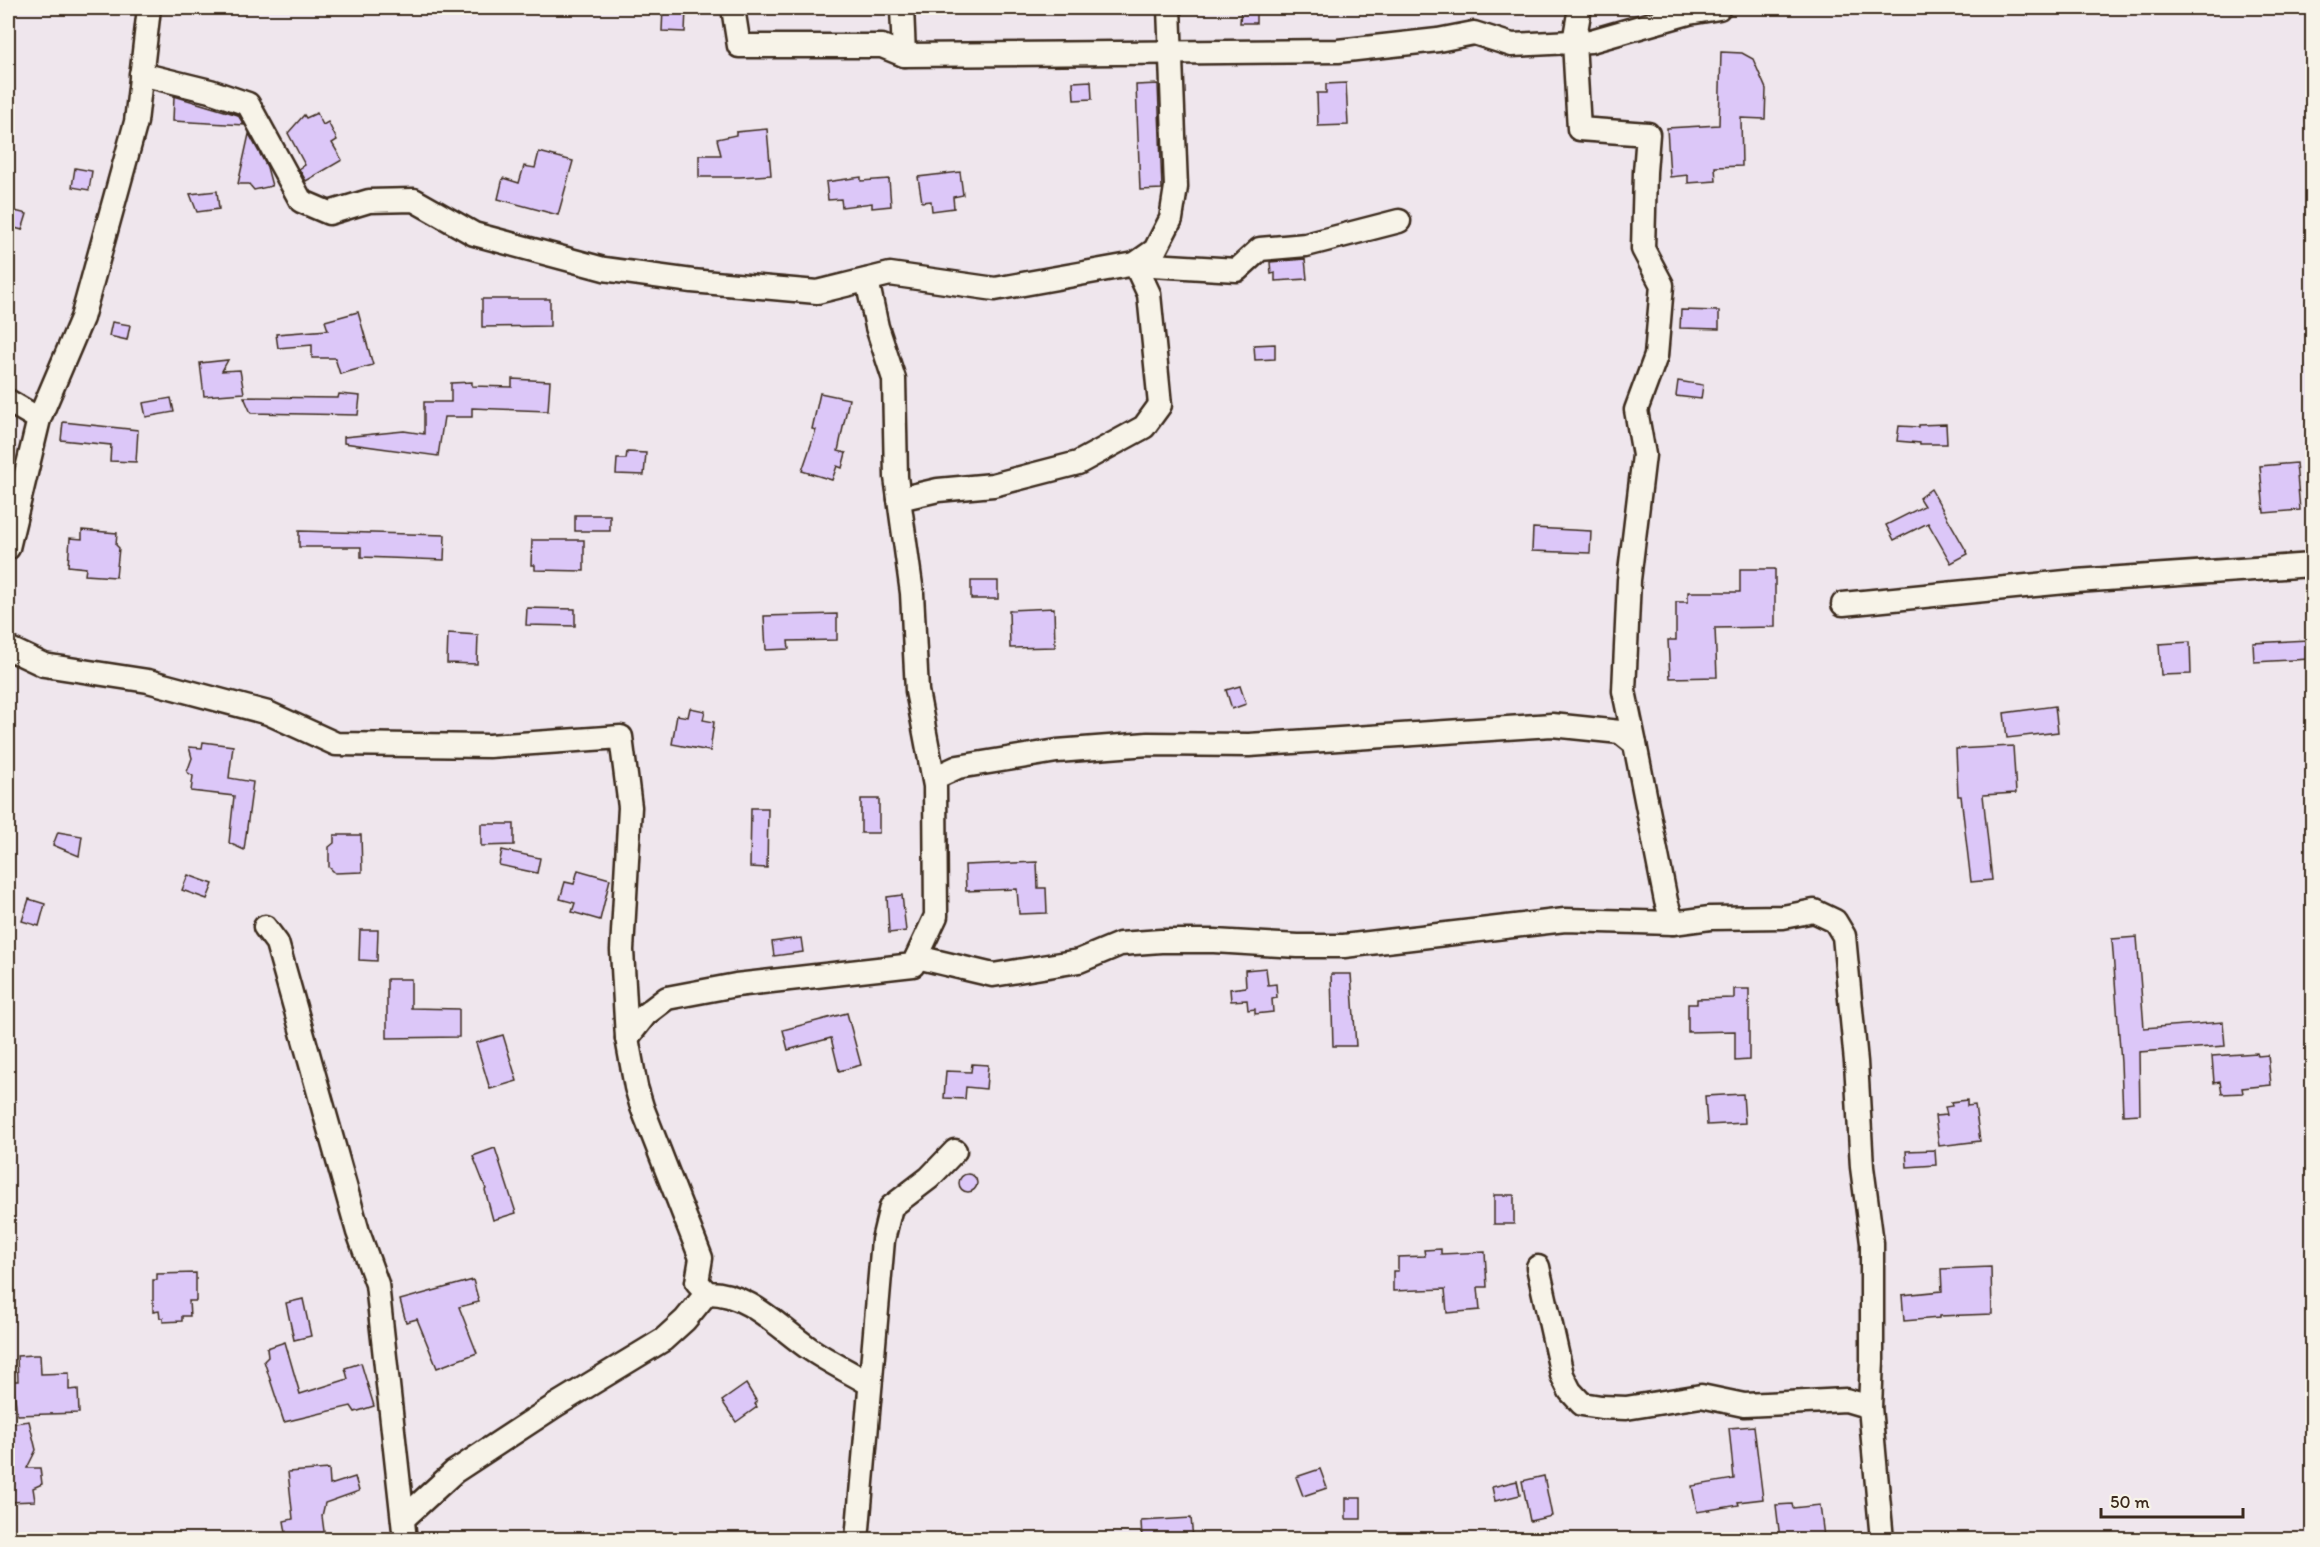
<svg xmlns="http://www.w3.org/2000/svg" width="2320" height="1547" viewBox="0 0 2320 1547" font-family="Itim,sans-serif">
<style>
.building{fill:#dcc7f8;stroke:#3b2a1e;stroke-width:1.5}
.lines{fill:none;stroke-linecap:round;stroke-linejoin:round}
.minor-casing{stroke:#3b2a1e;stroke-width:27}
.minor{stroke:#f7f3e8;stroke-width:22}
</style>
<rect width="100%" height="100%" fill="#efe6ed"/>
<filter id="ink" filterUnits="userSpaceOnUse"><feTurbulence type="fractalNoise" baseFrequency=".0167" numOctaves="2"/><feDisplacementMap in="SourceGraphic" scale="12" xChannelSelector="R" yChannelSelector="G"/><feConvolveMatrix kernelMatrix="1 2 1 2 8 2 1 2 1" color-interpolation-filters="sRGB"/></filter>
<g filter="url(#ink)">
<g class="building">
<polygon points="663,8 686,8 685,32 662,31"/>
<polygon points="1241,8 1256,8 1256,23 1240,23"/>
<polygon points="1721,52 1742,53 1753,59 1766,89 1765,119 1741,118 1742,166 1715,167 1716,181 1688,183 1688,175 1670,177 1667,128 1719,125"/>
<polygon points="1091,81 1092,99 1074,100 1073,82"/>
<polygon points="1346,83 1348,125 1318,126 1317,93 1326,93 1326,84"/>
<polygon points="1158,84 1162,189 1140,190 1136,85"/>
<polygon points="174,96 238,115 244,125 173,121"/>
<polygon points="317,113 323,125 328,122 337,140 332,143 342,160 306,181 299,169 305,165 288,133 304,115 306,118"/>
<polygon points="767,129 771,175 740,177 699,177 699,155 721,155 717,139 736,135 736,132"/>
<polygon points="249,134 267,167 272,186 254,190 249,184 238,184"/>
<polygon points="539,152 573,161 558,215 498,199 503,178 519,183 524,166 535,168"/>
<polygon points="75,168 92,171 89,190 72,187"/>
<polygon points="960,172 963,195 953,197 954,208 932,211 931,201 922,202 918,177"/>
<polygon points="861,177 861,181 889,179 891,206 872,208 872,203 842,207 841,199 828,200 826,182"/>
<polygon points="217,191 219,209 197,212 190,194"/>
<polygon points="11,210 27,214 22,230 8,226"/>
<polygon points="1305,259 1307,279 1275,281 1275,273 1271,274 1270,262"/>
<polygon points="482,299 550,299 550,326 482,327"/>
<polygon points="1681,310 1719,311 1719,329 1680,328"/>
<polygon points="358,312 373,365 340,374 335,358 312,358 312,345 278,348 276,334 328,330 325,321"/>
<polygon points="112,322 130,325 127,340 109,336"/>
<polygon points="1275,344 1275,359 1255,360 1254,345"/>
<polygon points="228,360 222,371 240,370 244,393 204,396 200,363"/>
<polygon points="512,379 550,381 548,411 472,408 472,417 444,417 438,456 344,443 344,437 404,431 424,434 424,402 451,402 451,383 472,382 472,386 512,387"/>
<polygon points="1678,381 1703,385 1701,399 1676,396"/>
<polygon points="820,393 849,399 838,451 846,453 842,468 837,466 832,480 802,471 816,430 812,429"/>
<polygon points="339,394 360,396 358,415 251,413 244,397 338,398"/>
<polygon points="171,398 174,412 146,417 143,403"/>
<polygon points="63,422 138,430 136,462 110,461 111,445 61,440"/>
<polygon points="1946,424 1947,444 1920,444 1920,443 1897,441 1899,426 1919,427 1919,425"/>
<polygon points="627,452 646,453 644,475 616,474 617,459 626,459"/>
<polygon points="2296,463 2300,510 2264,513 2260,466"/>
<polygon points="1931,489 1968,554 1951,563 1928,523 1894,540 1886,525 1924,506 1919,498"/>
<rect x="575" y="515" width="35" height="16"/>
<polygon points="1533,528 1591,531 1590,553 1532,551"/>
<polygon points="82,530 117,533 116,545 119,548 116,577 85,575 86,568 68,566 70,538 82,539"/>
<polygon points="299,531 445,535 444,560 361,557 361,547 299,547"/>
<polygon points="532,540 584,540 584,571 535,570 535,565 531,565"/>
<polygon points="1740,569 1775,569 1775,627 1715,628 1717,677 1670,678 1668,640 1676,640 1676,602 1688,602 1688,592 1740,592"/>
<rect x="971" y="581" width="27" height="18"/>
<polygon points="527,608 575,609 575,626 526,625"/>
<polygon points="1054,608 1055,647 1010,648 1009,610"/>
<polygon points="837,614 837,640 788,641 789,649 766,650 764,616"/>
<polygon points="448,633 478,635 477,664 447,663"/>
<polygon points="2308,640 2309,659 2254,662 2253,643"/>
<polygon points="2190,642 2191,674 2161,675 2159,644"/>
<polygon points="1240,686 1246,704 1232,709 1226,690"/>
<polygon points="2055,706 2058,732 2007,738 2004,713"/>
<polygon points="690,708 705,711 703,720 714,722 710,751 672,744 677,715 688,717"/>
<polygon points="203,742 233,746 229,778 253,782 244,850 229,843 234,796 191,791 193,776 187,772 192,758 189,747 202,748"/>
<polygon points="2013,746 2016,793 1983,795 1992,880 1971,882 1961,796 1958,796 1956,749"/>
<rect x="861" y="799" width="18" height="34"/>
<polygon points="751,808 768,808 767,868 750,867"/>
<polygon points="481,824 514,824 514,845 481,846"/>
<polygon points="58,832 82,836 79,856 53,845"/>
<polygon points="334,835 361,835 362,872 335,873 329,867 329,847 334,843"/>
<polygon points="502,850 540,858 537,873 499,865"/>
<polygon points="1037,862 1038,888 1046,888 1047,913 1019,914 1017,889 966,891 965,865"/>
<polygon points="578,870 610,879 600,920 572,912 575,903 560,899 565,882 574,884"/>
<polygon points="188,875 213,884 207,899 182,890"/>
<polygon points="902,895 906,931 889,933 887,897"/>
<polygon points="29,899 45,904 39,926 22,921"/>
<polygon points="360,930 378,930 377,961 359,960"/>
<polygon points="2137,937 2144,1028 2223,1022 2225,1046 2139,1052 2140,1114 2123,1115 2121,1063 2112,939"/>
<polygon points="801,938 803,952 774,956 772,942"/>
<polygon points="1266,968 1268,985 1276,984 1277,998 1272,999 1273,1012 1255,1014 1255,1009 1248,1010 1247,1000 1231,1001 1230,989 1246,987 1245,970"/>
<polygon points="1331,974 1351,974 1356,1046 1333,1046"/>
<polygon points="387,979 411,979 411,1008 459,1009 459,1037 387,1038"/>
<polygon points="1734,989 1749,989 1749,1060 1735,1061 1735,1031 1688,1032 1688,1004 1697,1004 1697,999 1734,998"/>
<polygon points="847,1013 861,1065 839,1071 831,1038 788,1050 783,1030"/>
<polygon points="503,1035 517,1081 490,1089 476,1043"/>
<polygon points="2257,1053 2258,1056 2268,1055 2271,1085 2242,1088 2243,1093 2222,1094 2220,1082 2214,1083 2212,1056"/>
<polygon points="972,1064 988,1065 986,1089 966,1087 965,1099 944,1098 946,1071 971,1072"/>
<polygon points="1743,1094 1745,1123 1707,1125 1705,1096"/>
<polygon points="1967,1100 1967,1106 1975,1105 1980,1141 1939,1146 1935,1116 1947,1115 1945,1107 1952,1106 1951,1102"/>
<polygon points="495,1148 516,1213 493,1220 485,1190 486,1189 473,1156"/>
<polygon points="1935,1150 1936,1165 1907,1167 1906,1151"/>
<circle cx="968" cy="1183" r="9"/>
<rect x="1494" y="1195" width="20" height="29"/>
<polygon points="1441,1249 1441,1254 1485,1252 1487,1287 1478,1287 1480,1310 1447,1313 1445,1289 1393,1291 1393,1271 1398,1271 1398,1257 1425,1256 1424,1250"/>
<polygon points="1991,1267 1992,1314 1939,1316 1939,1318 1904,1321 1902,1295 1942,1291 1941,1269"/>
<polygon points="196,1273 196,1301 189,1301 190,1316 182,1316 182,1321 163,1322 163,1318 160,1318 159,1311 153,1312 153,1280 157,1280 157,1274"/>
<polygon points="473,1280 479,1302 459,1307 477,1353 437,1368 417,1319 406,1322 400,1300"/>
<polygon points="303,1299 311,1336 294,1340 286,1303"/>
<polygon points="285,1342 300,1394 348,1379 345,1368 361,1363 374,1406 355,1412 351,1406 284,1422 264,1361 268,1357 267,1348"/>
<polygon points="34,1355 40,1355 41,1374 69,1373 69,1390 78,1389 79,1413 17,1415 13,1381 18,1381 17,1356"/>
<polygon points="746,1384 757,1402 755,1404 757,1407 736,1422 722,1401"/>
<polygon points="29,1421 36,1450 27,1468 40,1468 42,1484 33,1488 35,1501 8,1502 8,1424"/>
<polygon points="1754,1426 1763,1499 1738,1502 1739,1505 1697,1512 1692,1486 1734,1479 1729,1428"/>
<polygon points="329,1469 330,1485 355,1477 359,1491 325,1503 322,1516 325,1539 287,1539 284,1521 293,1519 288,1472"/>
<polygon points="1320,1469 1327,1488 1303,1496 1296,1477"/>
<polygon points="1544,1476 1552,1516 1530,1521 1522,1481"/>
<polygon points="1517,1481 1520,1495 1495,1501 1492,1487"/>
<rect x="1346" y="1498" width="15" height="21"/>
<polygon points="1792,1504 1793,1508 1820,1505 1824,1537 1813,1538 1813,1539 1780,1539 1776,1505"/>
<polygon points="1191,1518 1193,1539 1142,1539 1141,1521"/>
</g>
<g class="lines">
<g class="minor-casing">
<g id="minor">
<polyline points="733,8 739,46 882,46 904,55 1338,51 1438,40 1474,33 1512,45 1591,41 1689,13 1719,8"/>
<polyline points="902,8 904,55"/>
<polyline points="1580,8 1574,42 1579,129 1648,134 1645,172 1643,249 1662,285 1656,356 1636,410 1644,455 1629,580 1624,691 1635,744"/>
<polyline points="141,74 210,91 248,104 301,201 329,213 369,201 414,200 474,234 604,269 692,281 817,292 890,274 995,289 1135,264 1237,270 1260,249 1306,245 1399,221"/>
<polyline points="8,401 39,419"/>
<polyline points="899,499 938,490 993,485 1078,463 1144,427 1160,405 1149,294 1135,264 1155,250 1171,219 1176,187 1169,8"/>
<polyline points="8,548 39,419 82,318 136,122 149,8"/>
<polyline points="1843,604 2076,581 2312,565"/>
<path d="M 8,648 L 44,665 L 148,681 L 268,713 L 336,744 L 489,746 L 621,737 L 630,807 L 622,950 L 627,1038 L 636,1087 L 642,1107 L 701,1258 L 697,1282 L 707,1293 C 748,1292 778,1327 810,1349 C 829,1362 850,1372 870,1384"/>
<polyline points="934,778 958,767 1057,751 1148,744 1249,745 1552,725 1620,732 1635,744 1666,901 1673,923"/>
<polyline points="265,927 277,943 358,1232 377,1284 405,1540"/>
<polyline points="917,957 993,975 1079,961 1120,944 1161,941 1214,941 1298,946 1344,946 1565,920 1673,923 1710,918 1783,917 1814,911 1835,921 1844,936 1856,1062 1862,1167 1872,1243 1872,1360 1870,1407"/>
<polyline points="627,1038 646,1014 667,998 736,985 913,965 936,916 935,786 917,691 912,593 896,477 894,379 877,327 867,280"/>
<polyline points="1538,1267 1562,1375 1570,1391 1582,1404 1601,1407 1626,1408 1701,1396 1744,1405 1846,1400 1870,1407 1882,1540"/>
<polyline points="403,1519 454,1472 556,1405 663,1340 685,1320 707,1293"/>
<polyline points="857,1540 883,1240 891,1207 929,1178 955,1151"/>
</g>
</g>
<use href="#minor" class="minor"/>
</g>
</g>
<rect width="2320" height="1547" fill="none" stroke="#f7f3e8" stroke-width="30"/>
<rect x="15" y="15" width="2290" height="1517" fill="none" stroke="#3b2a1e" stroke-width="2" filter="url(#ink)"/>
<path d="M2101 1508v9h142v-9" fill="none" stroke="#3b2a1e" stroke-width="3"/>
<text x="2110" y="1508" font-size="18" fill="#3b2a1e" stroke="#f7f3e8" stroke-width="4.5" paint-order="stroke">50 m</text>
</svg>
